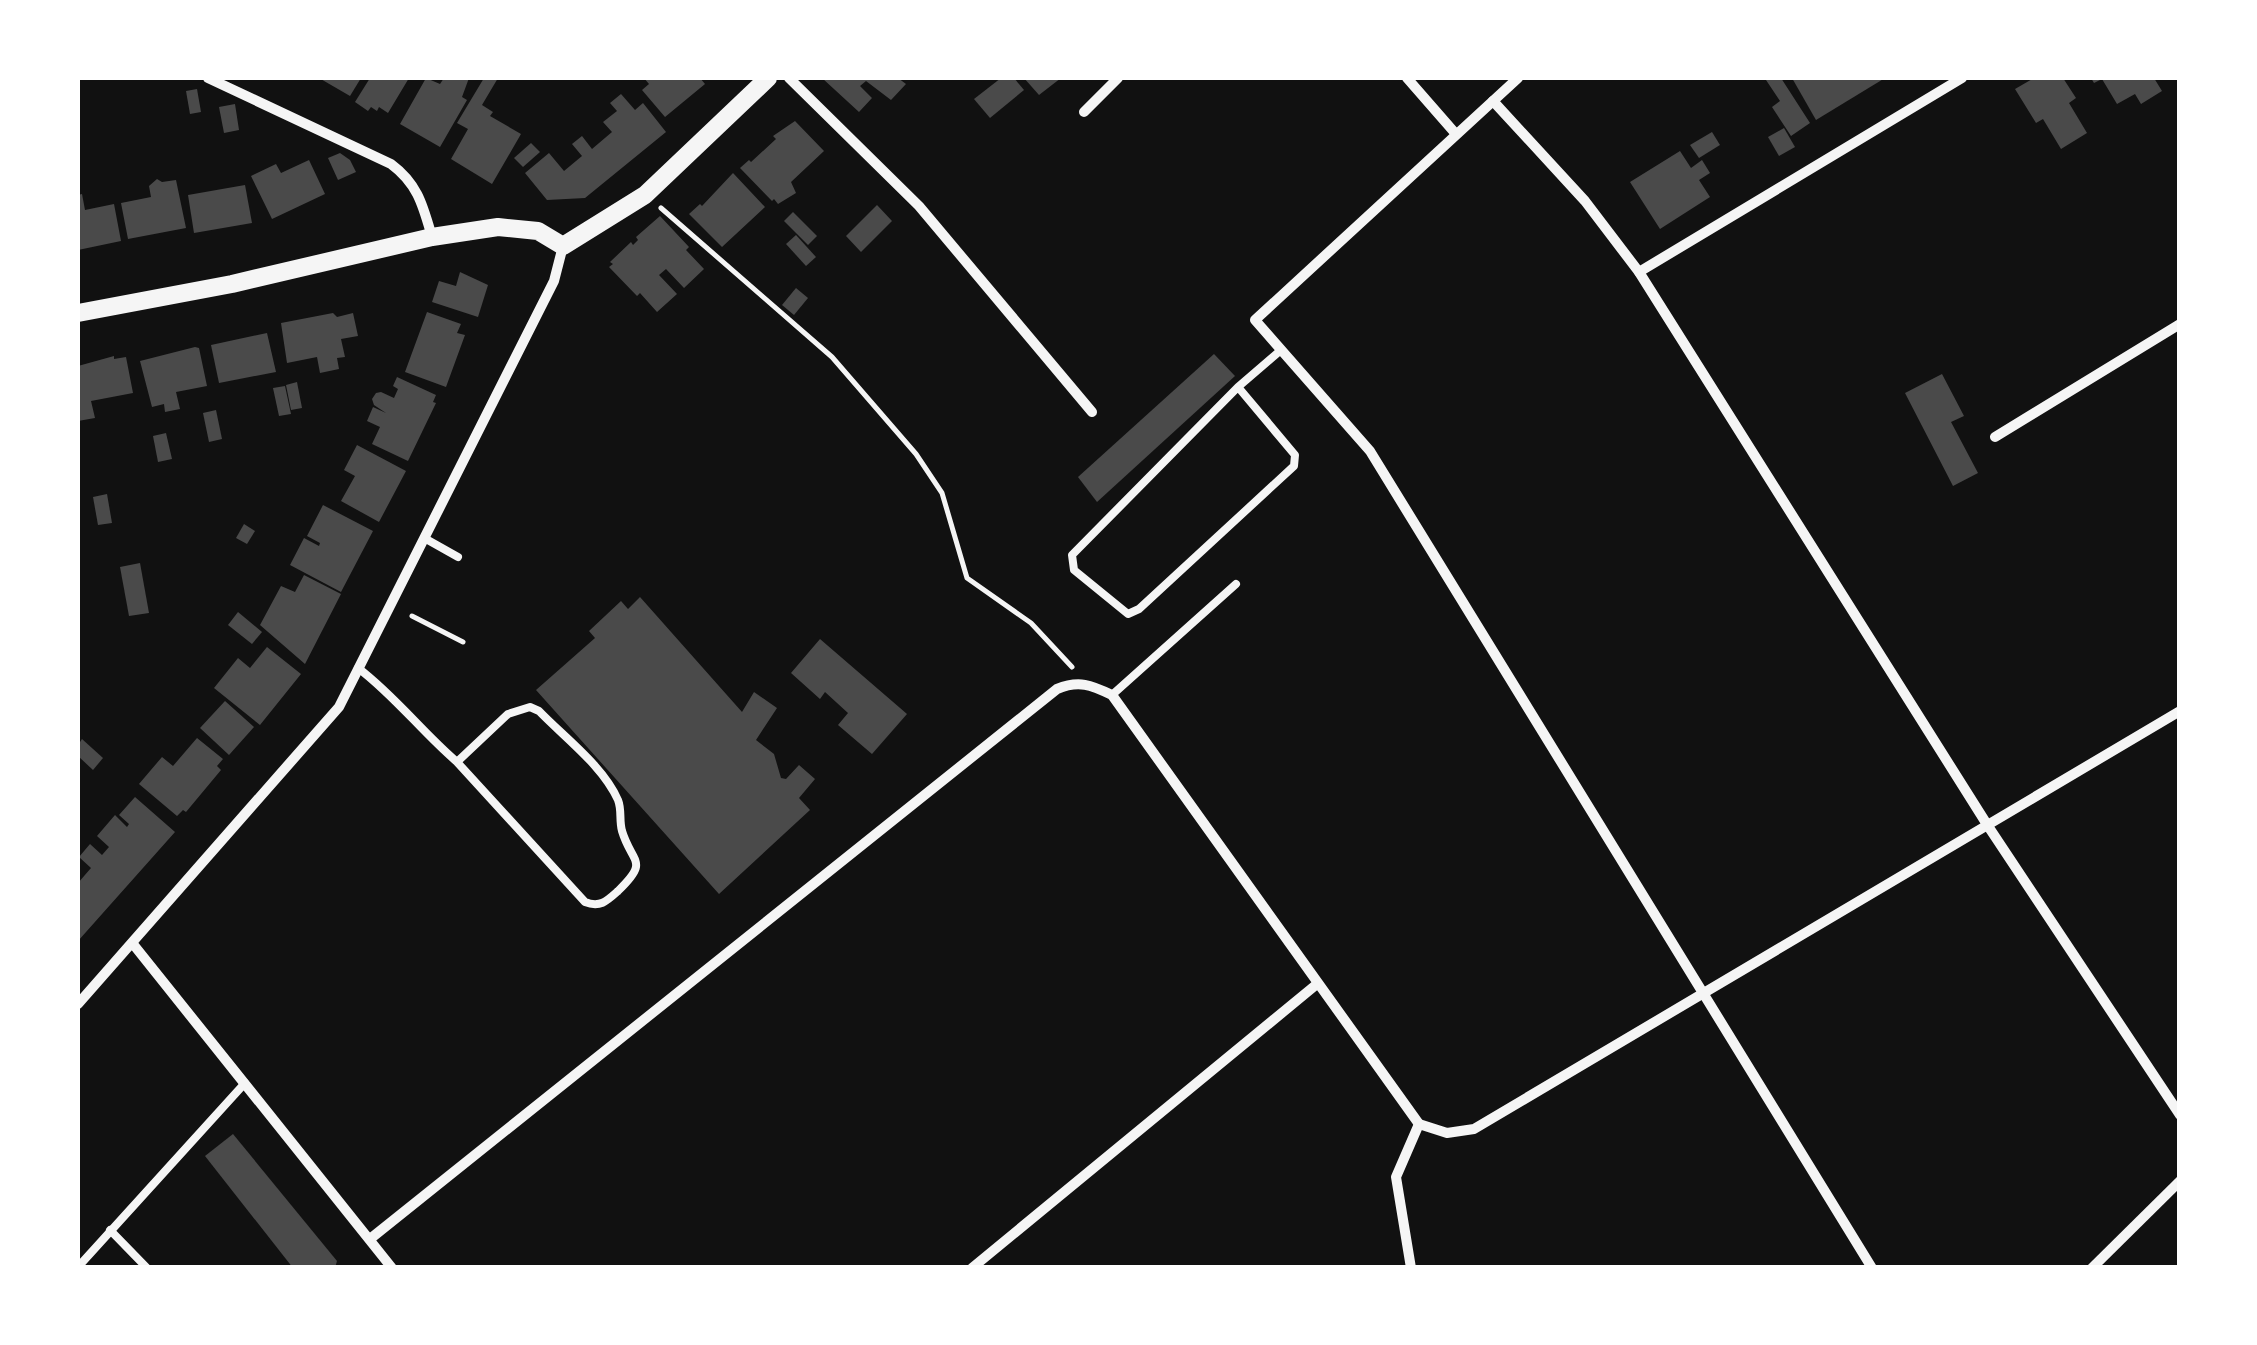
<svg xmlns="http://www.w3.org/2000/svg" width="2257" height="1345" viewBox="0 0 2257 1345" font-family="'IBM Plex Sans',sans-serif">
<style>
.building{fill:#4a4a4a}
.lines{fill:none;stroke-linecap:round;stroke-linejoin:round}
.path{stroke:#f5f5f5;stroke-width:5}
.service{stroke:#f5f5f5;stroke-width:8}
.minor{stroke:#f5f5f5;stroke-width:10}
.tertiary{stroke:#f5f5f5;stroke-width:18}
</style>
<rect width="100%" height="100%" fill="#111"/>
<g class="building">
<polygon points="319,78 361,78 350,96"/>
<polygon points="370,78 409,78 388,113 379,107 377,111 371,107 368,111 355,102"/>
<polygon points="426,78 440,84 444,78 469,78 462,97 467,100 440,147 400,124"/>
<polygon points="484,78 498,78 482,105 493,112 490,116 521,134 492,184 451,159 468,129 457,123"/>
<polygon points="644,78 700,78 705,84 665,117 642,90 649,84"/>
<polygon points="822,78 898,78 906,84 891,100 866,81 860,86 872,98 859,112"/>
<polygon points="1001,78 1014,78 1024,90 990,118 974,99"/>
<polygon points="1024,78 1061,78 1039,95"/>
<polygon points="1770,78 1781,78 1810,123 1791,136 1772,107 1780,101 1766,80"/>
<polygon points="1792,78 1885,78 1816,120"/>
<polygon points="2034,78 2063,78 2076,98 2069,103 2087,133 2061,149 2043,119 2036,123 2015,89"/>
<polygon points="2091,78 2154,78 2162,91 2141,104 2135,94 2117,104 2102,79 2094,83"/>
<polygon points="197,89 201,112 190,114 186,91"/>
<polygon points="621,94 635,110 643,103 666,132 585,198 547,200 525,173 549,153 564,171 582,156 572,144 582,136 592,149 612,132 603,122 617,111 610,103"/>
<polygon points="235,104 239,130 224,133 219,107"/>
<polygon points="795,121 824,151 791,182 796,193 778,204 774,199 772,201 740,168 749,160 751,162 776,139 773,136"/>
<polygon points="1784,128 1795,147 1779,156 1768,137"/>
<polygon points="1712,132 1720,145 1699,158 1690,145"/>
<polygon points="531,143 540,152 523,167 514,158"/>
<polygon points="1680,151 1691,168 1702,160 1710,173 1699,180 1710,197 1660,229 1630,182"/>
<polygon points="340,153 350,160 356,172 338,180 328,158"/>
<polygon points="309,160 325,194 272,219 251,176 276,164 281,173"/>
<polygon points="733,173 765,207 722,247 689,214 700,204 702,206"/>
<polygon points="157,179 162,182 176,180 186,228 128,239 121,203 151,197 149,186"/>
<polygon points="245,185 252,223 194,233 188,195"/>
<polygon points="82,194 85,210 114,204 121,241 78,250 78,195"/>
<polygon points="877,205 892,221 861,252 846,236"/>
<polygon points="793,212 817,236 808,245 784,221"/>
<polygon points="660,216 689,247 686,250 704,269 684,288 666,269 659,275 677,294 657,312 640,293 637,296 609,267 613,264 610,262 631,242 633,245 638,240 636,237"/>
<polygon points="796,235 816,257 806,266 786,244"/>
<polygon points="460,272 488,285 478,317 432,302 439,281 456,286"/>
<polygon points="796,288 808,298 794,315 782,305"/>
<polygon points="427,312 461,324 457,333 465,335 446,387 405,372"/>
<polygon points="333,313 337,317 353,313 358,336 341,339 345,357 337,358 339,369 320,373 317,357 287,363 281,323"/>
<polygon points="267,333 276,372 219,383 211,345"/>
<polygon points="195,347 199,348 207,386 176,392 180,409 165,412 164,404 152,407 140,361"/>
<polygon points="1214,354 1235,376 1097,502 1078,477"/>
<polygon points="114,356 114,359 126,357 133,393 91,401 95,418 78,421 78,366"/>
<polygon points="1942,374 1964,416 1951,422 1978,473 1953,486 1905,393"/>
<polygon points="397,377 436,395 433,402 436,403 408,461 372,444 380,427 367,421 373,407 386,413 374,405 372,399 376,393 381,392 394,398 398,389 393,386"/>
<polygon points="297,382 302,408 291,410 286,385"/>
<polygon points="285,386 291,414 279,416 273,388"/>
<polygon points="216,410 222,439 209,442 203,413"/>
<polygon points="166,433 172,459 158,462 153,436"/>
<polygon points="357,445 406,471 379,522 341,501 355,476 344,470"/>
<polygon points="107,494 112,523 98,525 93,497"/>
<polygon points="323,505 373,531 341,592 290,565 304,538 319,546 320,543 307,536"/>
<polygon points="244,524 255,531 247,544 236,538"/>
<polygon points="140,563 149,613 129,616 120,567"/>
<polygon points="304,575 341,594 305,664 260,625 281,586 295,592"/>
<polygon points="640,597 742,712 754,692 777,708 756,740 774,754 781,778 786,779 799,765 815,779 799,798 810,810 719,894 536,690 595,638 589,631 621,601 628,609"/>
<polygon points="238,612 262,632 252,644 228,625"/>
<polygon points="820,639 907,714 872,754 838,725 848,713 825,692 820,699 791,673"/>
<polygon points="267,647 301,674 260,725 214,688 238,658 250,668"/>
<polygon points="225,701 254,727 229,755 200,728"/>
<polygon points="197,738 223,759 217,766 221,770 186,812 183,810 177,816 139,784 162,757 173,766"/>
<polygon points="82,739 103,758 93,770 78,756 78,745"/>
<polygon points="135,797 175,832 78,941 78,883 91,868 79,857 90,844 102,855 109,847 97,836 115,815 127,827 129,824 119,815"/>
<polygon points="233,1134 337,1261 335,1268 293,1268 205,1156"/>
</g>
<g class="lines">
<g class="path">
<polyline points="661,208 832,357 916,454 942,493 967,578 1031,623 1072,667"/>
<polyline points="412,616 463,642"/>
</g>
<g class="service">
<polyline points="1238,387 1295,455 1294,466 1139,609 1128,614 1074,570 1072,555 1238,387 1281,350"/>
<polyline points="426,539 458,557"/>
<path d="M 358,668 C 395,696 422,732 457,762 L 585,902 C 600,908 607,901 618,891 C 650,860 632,864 622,831 C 619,820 622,810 618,800 C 603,766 565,738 539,711 L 530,707 L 508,714 L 457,762"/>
<polyline points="1112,695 1236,584"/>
<polyline points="110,1230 147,1268"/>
<polyline points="78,1267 245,1083"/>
</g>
<g class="minor">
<path d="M 208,78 L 391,164 C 418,184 423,206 432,237"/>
<polyline points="789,78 919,206 1092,412"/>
<polyline points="1407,78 1455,133"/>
<polyline points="1518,78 1255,320 1370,451 1872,1268"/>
<polyline points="1493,101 1585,201 1639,272 1988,826 2180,1115"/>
<polyline points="1084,112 1118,78"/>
<polyline points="1639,272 1962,78"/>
<polyline points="1995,437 2180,324"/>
<polyline points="133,944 392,1268"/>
<polyline points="78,1004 339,707 554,281 563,246"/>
<polyline points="1419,1124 1447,1133 1474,1129 2180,711"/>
<path d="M 370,1239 L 1057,689 C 1079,680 1091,685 1112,695 L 1419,1124"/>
<polyline points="972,1268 1317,984"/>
<polyline points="1411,1268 1396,1177 1419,1124"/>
<polyline points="2092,1268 2180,1181"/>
</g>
<polyline class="tertiary" points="78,313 232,284 432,237 498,227 538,231 563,246 645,195 768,78"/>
</g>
<rect width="2257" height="1345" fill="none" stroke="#ffffff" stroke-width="160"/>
</svg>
